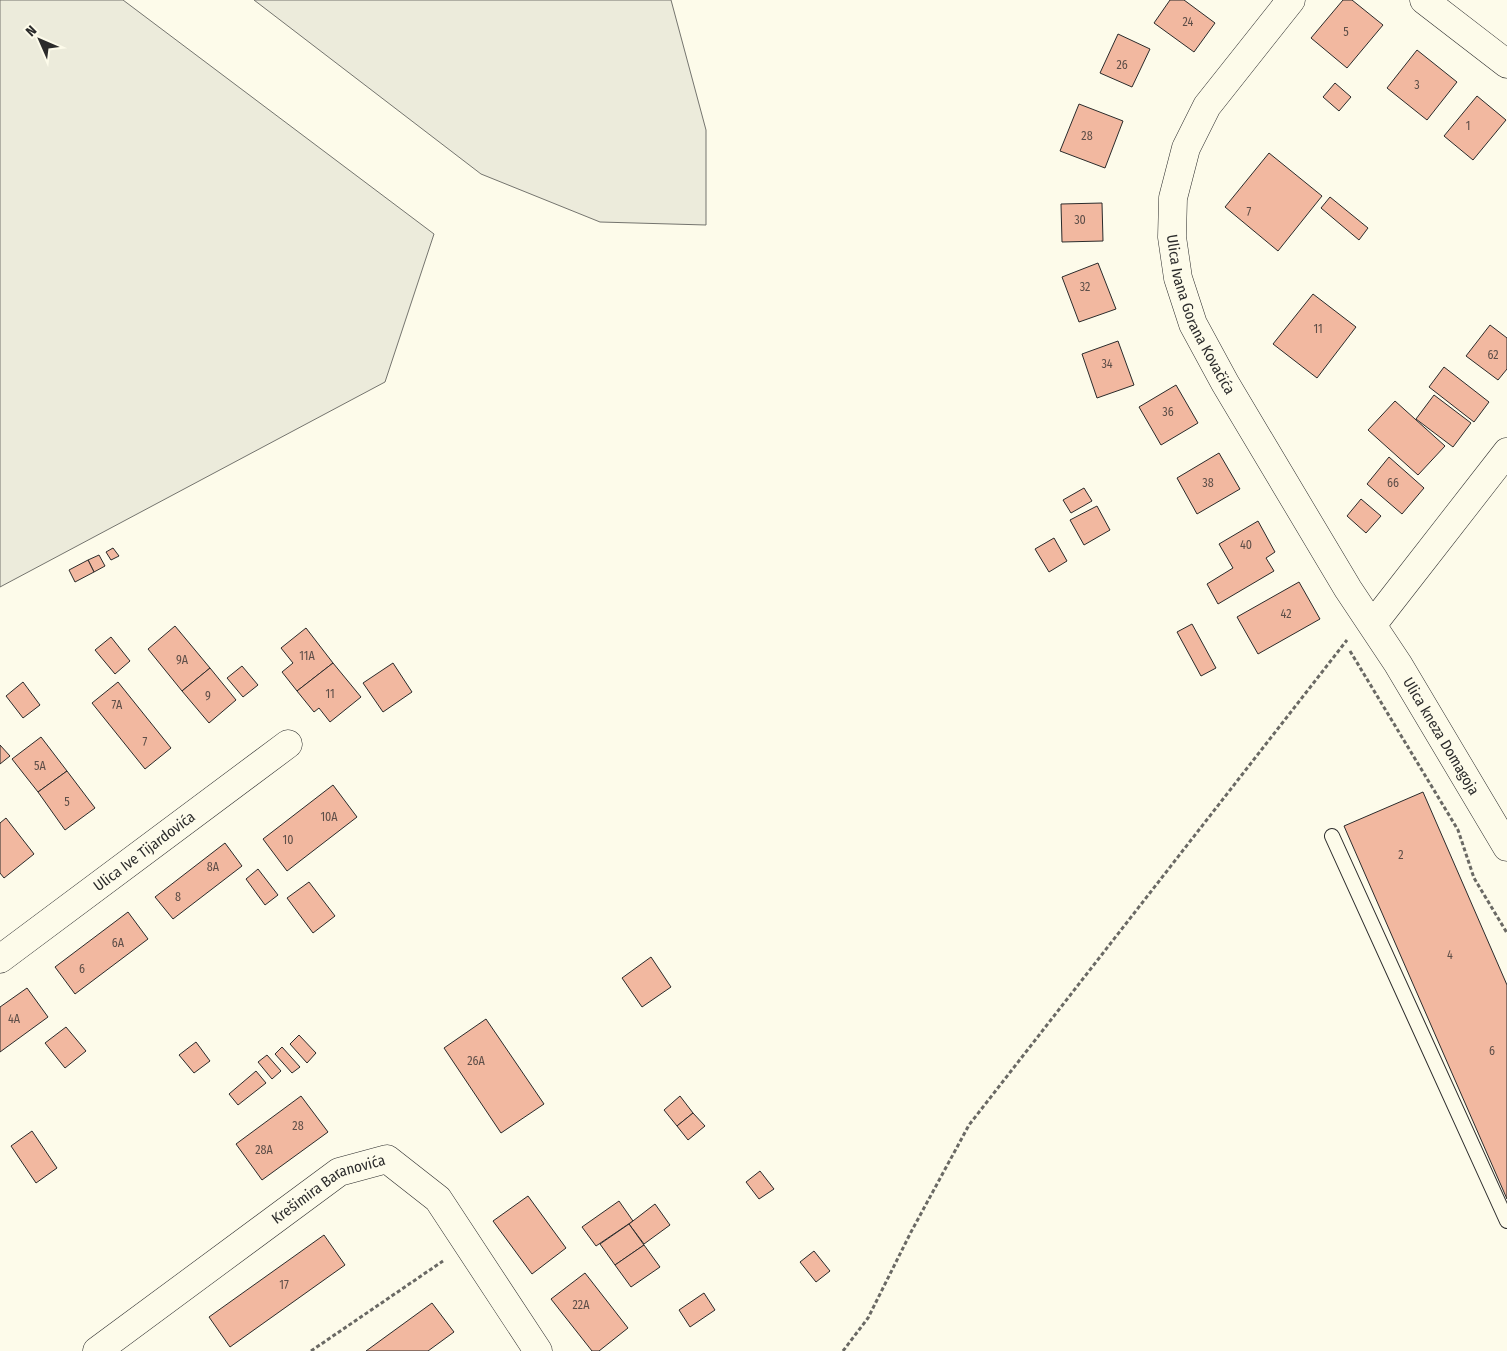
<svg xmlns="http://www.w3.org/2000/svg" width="1507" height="1351" viewBox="0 0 1507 1351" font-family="'Fira Sans Condensed',sans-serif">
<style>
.green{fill:#ecebdb;stroke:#74746e}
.building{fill:#f2b8a0;stroke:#2b2b2b}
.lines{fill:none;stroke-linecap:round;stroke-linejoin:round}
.lane-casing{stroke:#2b2b2b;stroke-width:16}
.street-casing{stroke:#2b2b2b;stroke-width:29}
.path{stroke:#6a6964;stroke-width:3;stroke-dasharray:4 2.5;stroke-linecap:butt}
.lane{stroke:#fdfbea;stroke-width:14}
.street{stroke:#fdfbea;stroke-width:28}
.labels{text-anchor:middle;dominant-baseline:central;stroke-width:4;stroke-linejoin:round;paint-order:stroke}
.number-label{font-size:12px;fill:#5d4e48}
.street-label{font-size:15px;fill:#2b2b2b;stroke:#fdfbea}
</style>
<rect width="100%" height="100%" fill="#fdfbea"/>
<g class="green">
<polygon points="0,0 123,0 434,234 385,382 0,587"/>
<polygon points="254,0 671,0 706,130 706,225 600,222 481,174"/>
</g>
<g class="building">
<polygon points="1170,0 1184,0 1215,23 1194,52 1154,23"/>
<polygon points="1343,0 1352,0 1383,25 1347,68 1311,38"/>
<polygon points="1118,34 1150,49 1132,87 1100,73"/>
<polygon points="1417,50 1457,82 1427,120 1387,88"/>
<polygon points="1335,83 1351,97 1339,111 1323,97"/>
<polygon points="1477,96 1506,120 1473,160 1444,136"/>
<polygon points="1079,104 1123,121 1105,168 1060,151"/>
<polygon points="1269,153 1322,196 1278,251 1225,207"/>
<polygon points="1330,197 1368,228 1359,240 1321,208"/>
<polygon points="1102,203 1103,241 1062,242 1061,204"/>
<polygon points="1098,263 1116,309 1079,322 1062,277"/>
<polygon points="1313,294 1356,327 1317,378 1273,344"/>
<polygon points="1490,325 1507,338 1507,369 1498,380 1466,356"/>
<polygon points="1118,341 1134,385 1097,398 1082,354"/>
<polygon points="1444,367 1489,402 1474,422 1429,387"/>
<polygon points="1176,385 1198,423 1161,445 1139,407"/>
<polygon points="1434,395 1471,423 1453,447 1416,419"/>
<polygon points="1395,401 1445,446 1418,475 1368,430"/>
<polygon points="1219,453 1240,489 1197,514 1177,478"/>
<polygon points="1389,457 1424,488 1402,514 1367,484"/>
<polygon points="1084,488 1092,501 1071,513 1063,500"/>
<polygon points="1361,499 1381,516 1366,533 1347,516"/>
<polygon points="1097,506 1110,530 1084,545 1070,520"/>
<polygon points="1258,521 1275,552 1266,558 1274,571 1218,604 1207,584 1233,568 1219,544"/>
<polygon points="1054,538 1067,561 1049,572 1035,549"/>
<polygon points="113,548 119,556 111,560 106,552"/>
<polygon points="99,555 105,566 94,572 88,560"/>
<polygon points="88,560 94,572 75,582 69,570"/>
<polygon points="1299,582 1320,619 1258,654 1237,617"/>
<polygon points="1192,624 1216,668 1201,676 1177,632"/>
<polygon points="175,626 210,668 182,691 148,649"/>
<polygon points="306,628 333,663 297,691 282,672 293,663 281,648"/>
<polygon points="111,637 130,661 115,674 95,650"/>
<polygon points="333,663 361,697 330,722 319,708 314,712 297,691"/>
<polygon points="393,663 412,692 383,712 363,683"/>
<polygon points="242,666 258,685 243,697 227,678"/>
<polygon points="210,668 236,700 209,723 182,691"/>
<polygon points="23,682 40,705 23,718 6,696"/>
<polygon points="118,682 171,748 145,769 92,703"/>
<polygon points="41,737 67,771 38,792 12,759"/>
<polygon points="0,745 10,756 0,764"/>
<polygon points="67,771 95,808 65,830 38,792"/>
<polygon points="333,785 357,817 287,871 263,839"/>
<polygon points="1423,792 1507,985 1507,1199 1344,826"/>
<polygon points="6,818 34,854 4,878 0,873 0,823"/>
<polygon points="225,843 242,866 173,919 155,897"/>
<polygon points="258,869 278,895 265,905 246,879"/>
<polygon points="309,882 335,916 313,933 287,898"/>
<polygon points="128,912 148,939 75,994 55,967"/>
<polygon points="651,957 671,987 642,1007 622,978"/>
<polygon points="27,988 48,1017 0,1052 0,1007"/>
<polygon points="486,1019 544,1104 501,1133 444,1048"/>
<polygon points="66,1027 86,1051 65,1068 45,1043"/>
<polygon points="299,1035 316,1053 307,1063 290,1044"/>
<polygon points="196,1042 210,1061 194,1073 179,1055"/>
<polygon points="282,1047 300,1067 292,1073 275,1054"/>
<polygon points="267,1055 281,1071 272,1079 258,1062"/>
<polygon points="256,1071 266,1083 238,1105 229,1094"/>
<polygon points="301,1096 328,1132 262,1180 236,1144"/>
<polygon points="680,1096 693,1113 677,1126 664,1110"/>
<polygon points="693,1113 705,1126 688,1140 677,1126"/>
<polygon points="32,1131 57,1168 36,1183 11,1146"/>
<polygon points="760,1171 774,1189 759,1199 746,1182"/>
<polygon points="528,1196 566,1248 532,1274 493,1221"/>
<polygon points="619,1201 633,1221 596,1246 582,1227"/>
<polygon points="655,1204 670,1225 644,1244 629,1224"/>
<polygon points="629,1224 644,1245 615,1265 600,1244"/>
<polygon points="324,1235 345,1265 230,1347 209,1317"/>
<polygon points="644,1245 660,1267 631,1287 615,1265"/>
<polygon points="814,1251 830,1271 816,1282 800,1262"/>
<polygon points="585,1273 628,1328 599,1351 592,1351 551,1299"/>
<polygon points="704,1293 715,1310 690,1327 679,1310"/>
<polygon points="432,1303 454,1332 428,1351 366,1351"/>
</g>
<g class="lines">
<g class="lane-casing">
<polyline id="lane" points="1332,836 1507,1221"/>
</g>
<g class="street-casing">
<g id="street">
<path id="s1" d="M 1291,0 L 1207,106 L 1186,148 L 1173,198 L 1172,237 L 1178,278 L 1193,324 L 1225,383 L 1348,589 L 1398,664 L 1507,847"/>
<polyline points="1424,0 1507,64"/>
<polyline points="1373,624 1507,452"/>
<path id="s2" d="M 0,959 L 288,744"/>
<path id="s3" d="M 97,1351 L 339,1172 L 387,1159 L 438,1199 L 538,1351"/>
</g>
</g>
<g class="path">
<polyline points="1350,651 1458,830 1474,878 1507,933"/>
<polyline points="311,1351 443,1261"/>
<polyline points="843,1351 868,1318 911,1232 969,1125 1347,640"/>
</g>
<use href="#lane" class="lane"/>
<use href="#street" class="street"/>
</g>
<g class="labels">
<g class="number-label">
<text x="1188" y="22">24</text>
<text x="1346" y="32">5</text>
<text x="1122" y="65">26</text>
<text x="1417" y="85">3</text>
<text x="1468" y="126">1</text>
<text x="1087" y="136">28</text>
<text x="1249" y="212">7</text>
<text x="1080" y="220">30</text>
<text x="1085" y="287">32</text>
<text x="1318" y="329">11</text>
<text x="1493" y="355">62</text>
<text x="1107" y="364">34</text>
<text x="1168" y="412">36</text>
<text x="1208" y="483">38</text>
<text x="1393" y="483">66</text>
<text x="1246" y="545">40</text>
<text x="1286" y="614">42</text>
<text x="307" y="656">11A</text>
<text x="182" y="660">9A</text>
<text x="330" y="694">11</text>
<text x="208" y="696">9</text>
<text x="117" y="705">7A</text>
<text x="145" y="742">7</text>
<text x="40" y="766">5A</text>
<text x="67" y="802">5</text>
<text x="329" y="817">10A</text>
<text x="288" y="840">10</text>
<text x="1401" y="855">2</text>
<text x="213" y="867">8A</text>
<text x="178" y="897">8</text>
<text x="118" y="943">6A</text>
<text x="1450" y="955">4</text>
<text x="82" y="969">6</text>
<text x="14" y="1019">4A</text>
<text x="1492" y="1051">6</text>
<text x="476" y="1061">26A</text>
<text x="298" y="1126">28</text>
<text x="264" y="1150">28A</text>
<text x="284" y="1285">17</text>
<text x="581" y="1305">22A</text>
</g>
<g class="street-label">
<text stroke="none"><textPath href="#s1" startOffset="356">Ulica Ivana Gorana Kovačića</textPath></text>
<text stroke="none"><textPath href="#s1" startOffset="844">Ulica kneza Domagoja</textPath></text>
<text stroke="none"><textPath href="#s2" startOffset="180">Ulica Ive Tijardovića</textPath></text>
<text stroke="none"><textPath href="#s3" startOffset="284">Krešimira Baranovića</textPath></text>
</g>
</g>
<g transform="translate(40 40) rotate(315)" stroke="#fdfbea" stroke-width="4" paint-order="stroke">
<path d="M0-4L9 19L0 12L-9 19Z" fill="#2b2b2b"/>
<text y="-8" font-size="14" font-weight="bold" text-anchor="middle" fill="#2b2b2b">N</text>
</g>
</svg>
